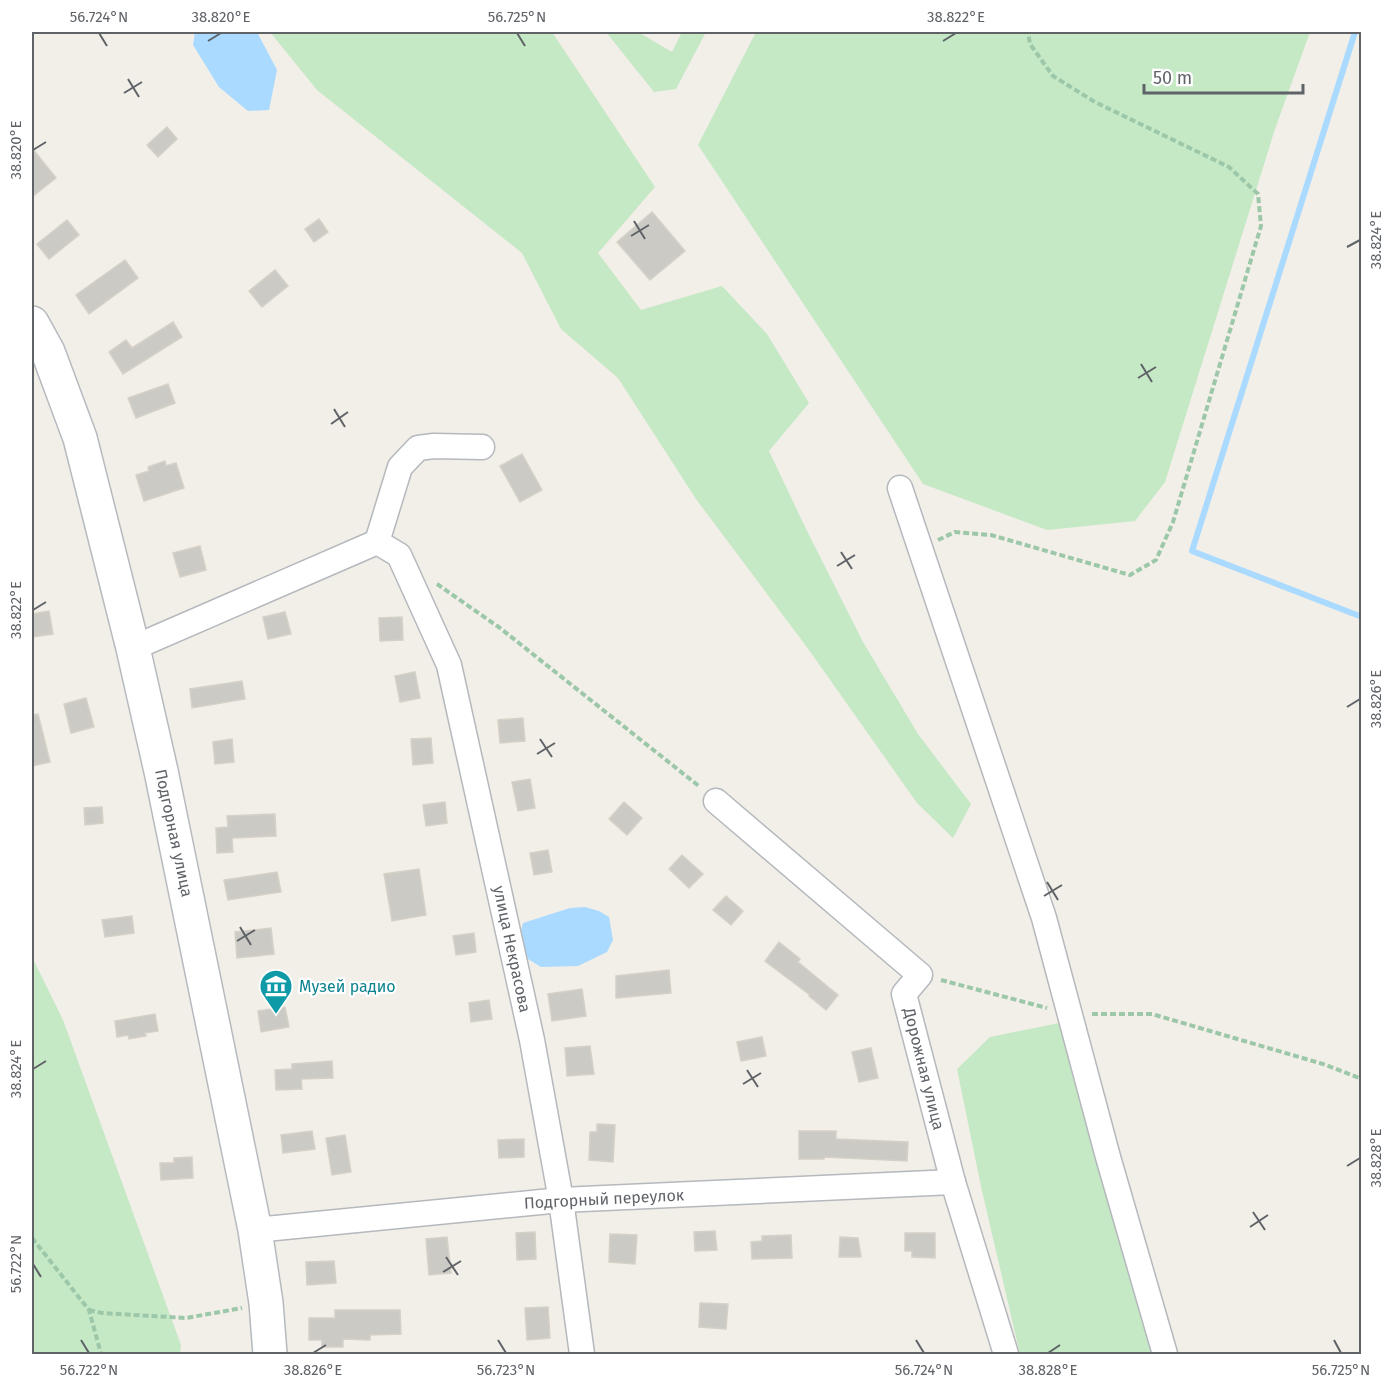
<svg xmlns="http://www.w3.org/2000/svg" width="1393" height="1386" viewBox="0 0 1393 1386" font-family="'Fira Sans',sans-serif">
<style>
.green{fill:#c5e8c5}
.water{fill:#aadaff}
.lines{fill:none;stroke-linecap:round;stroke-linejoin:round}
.stream{stroke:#aadaff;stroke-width:6}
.building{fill:#cccac5;stroke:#d6d1c6;stroke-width:1.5}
.street-casing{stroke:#b5b8bc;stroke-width:27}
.secondary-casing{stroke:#b6babf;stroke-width:36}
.path{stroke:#9cc7a9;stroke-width:4;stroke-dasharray:6 3;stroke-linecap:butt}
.street{stroke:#fff;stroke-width:24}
.secondary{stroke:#fff;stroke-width:33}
.ticks{fill:none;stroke:#5f6368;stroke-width:2}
.labels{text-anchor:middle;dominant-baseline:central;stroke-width:4.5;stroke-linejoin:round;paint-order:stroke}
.street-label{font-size:16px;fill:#5f6368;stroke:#fff}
.culture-label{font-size:16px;fill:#0d838f;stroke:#fff;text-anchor:start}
.neatline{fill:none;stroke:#5f6368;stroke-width:2}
.ticks-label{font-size:15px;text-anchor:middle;fill:#5f6368}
</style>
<rect width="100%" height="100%" fill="#f1efe8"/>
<g class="green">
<polygon points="270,32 552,32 655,187 598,253 641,310 722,286 767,334 809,403 769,451 807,531 863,642 918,734 971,804 953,838 917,803 809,650 696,499 618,378 561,329 522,253 317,90"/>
<polygon points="606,32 638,32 672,52 682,32 706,32 676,89 654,92"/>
<polygon points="756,32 1310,32 1275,129 1165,482 1135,521 1047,530 923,484 698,145"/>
<polygon points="32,957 63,1020 181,1345 180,1354 32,1354"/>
<polygon points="1059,1023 1071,1043 1157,1354 1020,1354 982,1191 957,1069 990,1037"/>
</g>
<g class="water">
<polygon points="195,32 257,32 277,70 269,110 248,111 219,87 193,45"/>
<polygon points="585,907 599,911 609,917 613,940 607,952 578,966 541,967 528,959 521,945 521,931 523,923 570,908"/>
</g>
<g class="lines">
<polyline class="stream" points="1355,32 1192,551 1362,617"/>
</g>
<g class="building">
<polygon points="167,127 177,139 158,157 147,145"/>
<polygon points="32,148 56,178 32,197"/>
<polygon points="652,212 685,251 650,280 617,242"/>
<polygon points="319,219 328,232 314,242 305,229"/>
<polygon points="67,220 79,235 49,259 37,244"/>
<polygon points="125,260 138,278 89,314 76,295"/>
<polygon points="275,270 288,286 262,307 249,291"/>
<polygon points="173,322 182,337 123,374 109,352 126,340 132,348"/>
<polygon points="168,384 175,403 136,418 128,398"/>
<polygon points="522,454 542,490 520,502 500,466"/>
<polygon points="165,461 166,466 176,463 184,488 144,501 136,475 149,471 148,467"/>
<polygon points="200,546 206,570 180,577 173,553"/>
<polygon points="49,611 53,634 32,637 32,614"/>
<polygon points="285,612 291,634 268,639 263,617"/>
<polygon points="402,617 403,640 380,641 379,618"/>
<polygon points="415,672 420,698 400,702 395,676"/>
<polygon points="242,681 245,699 192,708 190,689"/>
<polygon points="86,698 94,727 71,733 64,704"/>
<polygon points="38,714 50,762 32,766 32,715"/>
<polygon points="523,718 525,741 500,743 498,720"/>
<polygon points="431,738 433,763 413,765 411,739"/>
<polygon points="232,739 234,762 215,764 213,742"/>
<polygon points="530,779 535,808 518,811 512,782"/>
<polygon points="445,802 447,823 426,826 423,805"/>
<polygon points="624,802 642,818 627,835 609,819"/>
<polygon points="102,807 103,823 85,825 84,808"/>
<polygon points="275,814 276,836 232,838 233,852 217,853 216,828 228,827 227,816"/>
<polygon points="548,850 552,872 534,875 530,853"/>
<polygon points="682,855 703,874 689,888 669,869"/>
<polygon points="419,869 426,915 392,921 384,874"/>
<polygon points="277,872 281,892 228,900 224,880"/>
<polygon points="726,896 743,911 731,925 713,910"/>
<polygon points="132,916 134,933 105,937 102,920"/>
<polygon points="271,928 274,954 237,958 235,932"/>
<polygon points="474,933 476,952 456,955 453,936"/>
<polygon points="779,942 800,959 798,962 838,995 826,1010 809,996 810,995 765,961"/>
<polygon points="669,970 671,993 616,998 616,976"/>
<polygon points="582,989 586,1016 552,1021 548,994"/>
<polygon points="489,1000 492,1019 471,1022 469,1003"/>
<polygon points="285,1007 289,1027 261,1032 258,1011"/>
<polygon points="155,1014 158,1031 145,1033 146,1036 129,1039 128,1035 117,1037 115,1021"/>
<polygon points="762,1037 766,1056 741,1061 737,1042"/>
<polygon points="590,1046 594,1074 567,1076 565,1048"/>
<polygon points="871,1048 878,1078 859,1082 852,1052"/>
<polygon points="332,1061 333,1078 301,1079 302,1089 276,1090 275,1070 292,1069 292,1064"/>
<polygon points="597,1124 615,1125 613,1162 589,1160 590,1132 597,1132"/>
<polygon points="312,1131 315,1149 283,1153 281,1135"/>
<polygon points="799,1131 836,1131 836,1139 908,1142 907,1161 824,1157 824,1159 799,1159"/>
<polygon points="345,1135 351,1172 332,1175 326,1138"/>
<polygon points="524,1139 524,1157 499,1158 498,1140"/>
<polygon points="192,1157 193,1178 161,1180 160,1163 174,1163 174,1158"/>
<polygon points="715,1231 717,1250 695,1251 694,1232"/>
<polygon points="535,1232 536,1259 517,1260 516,1233"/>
<polygon points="905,1233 935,1233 935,1258 912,1257 912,1251 905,1251"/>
<polygon points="610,1234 637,1235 635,1264 609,1262"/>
<polygon points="791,1235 792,1258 752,1259 751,1242 762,1241 762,1236"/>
<polygon points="447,1237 451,1273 429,1275 426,1239"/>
<polygon points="840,1237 858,1238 861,1257 839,1257"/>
<polygon points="334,1261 336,1283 307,1285 306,1262"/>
<polygon points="700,1303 728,1304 726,1329 699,1327"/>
<polygon points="548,1307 550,1338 527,1340 525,1308"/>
<polygon points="335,1310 400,1310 401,1334 370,1335 370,1340 343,1339 343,1347 322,1347 322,1340 309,1340 309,1318 335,1318"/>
</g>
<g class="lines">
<g class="street-casing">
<g id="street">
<polyline points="900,488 1044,918 1108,1157 1165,1354"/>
<polyline points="377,542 400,467 418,448 434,446 482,447"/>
<polyline points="133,648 377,542 399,555 449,665 532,1040 561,1200 582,1354"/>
<polyline points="716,801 920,975 904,994 953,1182 1006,1354"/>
<polyline points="255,1230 561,1200 953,1182"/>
</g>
</g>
<g class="secondary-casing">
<polyline id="secondary" points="32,323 48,352 80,438 133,648 161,771 255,1230 266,1303 270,1354"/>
</g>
<g class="path">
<polyline points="938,540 955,532 991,535 1130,575 1156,560 1173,522 1261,226 1258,194 1229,167 1095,102 1053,76 1030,44 1028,32"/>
<polyline points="437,584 500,628 700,787"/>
<polyline points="941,980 1047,1008"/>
<polyline points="1092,1014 1152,1014 1323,1064 1362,1079"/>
<polyline points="32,1238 89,1310 101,1354"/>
<polyline points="89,1310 102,1313 186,1318 242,1308"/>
</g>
<use href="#street" class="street"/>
<use href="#secondary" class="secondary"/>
</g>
<path class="ticks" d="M 99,33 L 107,46M 517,33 L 525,46M 208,41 L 221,33M 943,41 L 956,33M 128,79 L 139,97M 124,93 L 142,82M 33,150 L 46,142M 634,221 L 645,239M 631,236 L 649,225M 1347,247 L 1360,240M 1141,364 L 1152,382M 1138,378 L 1156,367M 334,409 L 345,427M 331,424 L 348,412M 841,552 L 852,569M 837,566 L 855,555M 33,610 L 46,602M 1347,707 L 1360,699M 540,739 L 552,757M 537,754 L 555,743M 1047,882 L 1058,900M 1044,896 L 1062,885M 240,927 L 251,945M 237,941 L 255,930M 33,1069 L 46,1061M 747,1070 L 758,1087M 743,1084 L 761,1073M 1347,1166 L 1360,1158M 1253,1212 L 1265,1230M 1250,1227 L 1268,1215M 446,1257 L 458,1275M 33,1264 L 41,1277M 443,1272 L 461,1261M 81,1340 L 89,1353M 498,1340 L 506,1353M 916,1340 L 924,1353M 1334,1340 L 1341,1353M 313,1353 L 326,1345M 1048,1353 L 1060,1345"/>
<defs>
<g id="museum-pin" transform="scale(1.725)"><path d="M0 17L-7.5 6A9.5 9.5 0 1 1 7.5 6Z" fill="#0f9aa8" stroke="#fff"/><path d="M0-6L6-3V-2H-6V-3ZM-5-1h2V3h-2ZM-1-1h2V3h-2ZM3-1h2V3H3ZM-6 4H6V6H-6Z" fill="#fff"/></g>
</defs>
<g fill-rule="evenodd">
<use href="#museum-pin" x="276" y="986"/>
</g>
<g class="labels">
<g class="street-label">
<text transform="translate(174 833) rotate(78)">Подгорная улица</text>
<text transform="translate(512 949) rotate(78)">улица Некрасова</text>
<text transform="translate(924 1069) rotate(76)">Дорожная улица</text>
<text transform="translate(604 1199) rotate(-3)">Подгорный переулок</text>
</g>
<g class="culture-label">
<text x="299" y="986">Музей радио</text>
</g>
</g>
<rect width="1393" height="1386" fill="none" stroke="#ffffff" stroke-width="66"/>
<path d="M1144 84v9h159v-9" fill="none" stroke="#5f6368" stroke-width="3"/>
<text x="1153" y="84" font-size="18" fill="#5f6368" stroke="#ffffff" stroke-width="4.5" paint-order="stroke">50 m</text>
<rect x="33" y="33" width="1327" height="1320" class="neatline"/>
<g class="ticks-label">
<text x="99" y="22">56.724°N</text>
<text x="221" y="22">38.820°E</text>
<text x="517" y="22">56.725°N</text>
<text x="956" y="22">38.822°E</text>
<text transform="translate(16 150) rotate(-90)" y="5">38.820°E</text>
<text transform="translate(1376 240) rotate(-90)" y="5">38.824°E</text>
<text transform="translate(16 610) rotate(-90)" y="5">38.822°E</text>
<text transform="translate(1376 699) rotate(-90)" y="5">38.826°E</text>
<text transform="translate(16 1069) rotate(-90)" y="5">38.824°E</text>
<text transform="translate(1376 1158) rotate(-90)" y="5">38.828°E</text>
<text transform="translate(16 1264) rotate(-90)" y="5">56.722°N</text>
<text x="89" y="1375">56.722°N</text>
<text x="313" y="1375">38.826°E</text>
<text x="506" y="1375">56.723°N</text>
<text x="924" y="1375">56.724°N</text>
<text x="1048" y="1375">38.828°E</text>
<text x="1341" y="1375">56.725°N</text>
</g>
</svg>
